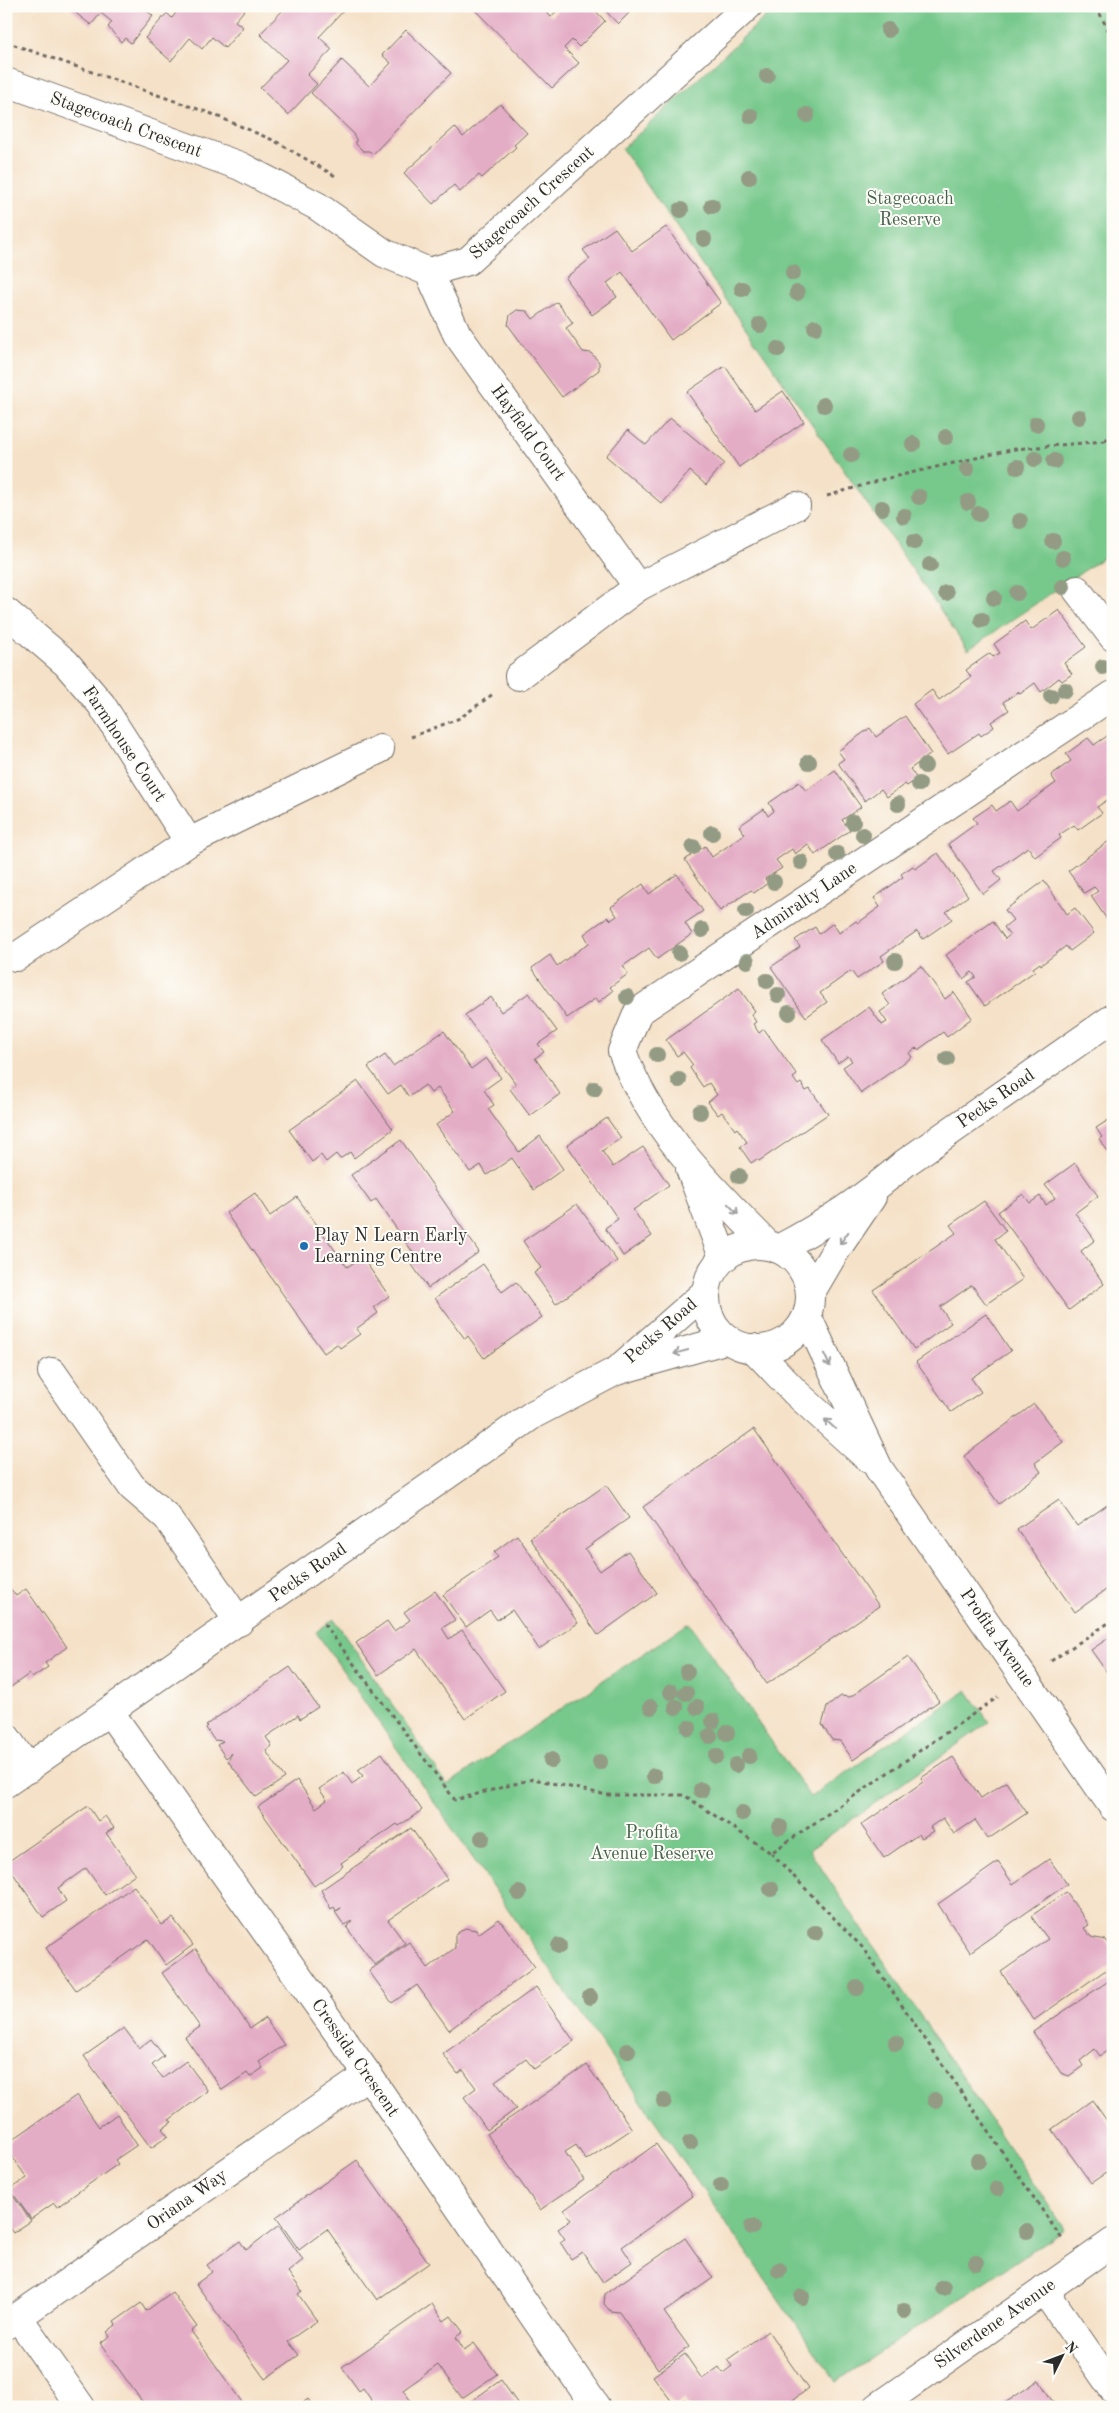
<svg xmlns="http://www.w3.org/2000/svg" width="1119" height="2413" viewBox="0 0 1119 2413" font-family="'Old Standard TT',serif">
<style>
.green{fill:#76c88b;stroke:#507a5b}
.building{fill:#e4adc6}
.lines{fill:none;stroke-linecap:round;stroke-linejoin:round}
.minor-casing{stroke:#726b62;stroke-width:30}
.path{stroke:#726b62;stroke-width:3;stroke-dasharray:4 4;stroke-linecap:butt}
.minor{stroke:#fff;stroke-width:28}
.tree{fill:#949b84}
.oneway{stroke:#a0a0a0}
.poi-dot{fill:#1f6fb2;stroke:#fdfcf7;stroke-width:2}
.labels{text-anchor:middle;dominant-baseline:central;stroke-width:4;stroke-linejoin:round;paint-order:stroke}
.street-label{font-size:18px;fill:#2b2b2b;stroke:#fdfcf7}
.park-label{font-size:18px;fill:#45624d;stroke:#fdfcf7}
.poi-label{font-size:18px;fill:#2b2b2b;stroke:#fdfcf7;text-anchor:start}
</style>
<rect width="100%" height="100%" fill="#fdfcf7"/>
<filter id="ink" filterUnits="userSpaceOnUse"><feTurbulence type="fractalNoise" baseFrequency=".02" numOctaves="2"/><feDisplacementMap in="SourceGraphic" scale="10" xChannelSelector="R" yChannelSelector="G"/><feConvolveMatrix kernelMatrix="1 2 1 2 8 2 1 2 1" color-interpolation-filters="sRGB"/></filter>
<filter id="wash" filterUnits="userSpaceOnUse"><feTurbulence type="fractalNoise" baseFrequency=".0096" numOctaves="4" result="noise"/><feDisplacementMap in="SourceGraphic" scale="20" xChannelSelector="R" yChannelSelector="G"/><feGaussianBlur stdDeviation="1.12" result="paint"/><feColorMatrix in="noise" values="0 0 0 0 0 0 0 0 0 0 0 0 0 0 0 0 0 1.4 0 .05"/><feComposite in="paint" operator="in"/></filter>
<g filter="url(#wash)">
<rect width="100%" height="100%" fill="#f5e1c7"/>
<g class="green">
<polygon points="777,6 1113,6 1113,551 968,650 622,149"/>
<polygon points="334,1619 447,1785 689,1623 810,1797 967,1690 989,1722 809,1850 1064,2229 836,2382 316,1632"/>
</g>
<g id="blocks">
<g class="building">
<polygon points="67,6 148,6 145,9 153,16 131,43 125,38 121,42 108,27 112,22 101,13 91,25"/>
<polygon points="181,6 248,6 235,21 243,27 225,48 212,37 202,49 190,38 171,61 145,38 167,13 172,18"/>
<polygon points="287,6 348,6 319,37 332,49 307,75 317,84 288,115 260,88 287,60 260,34"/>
<polygon points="471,6 540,6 551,17 561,6 591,6 605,21 579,47 572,40 564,48 579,63 552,88"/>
<polygon points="601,6 633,6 634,8 618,24"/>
<polygon points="406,30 451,73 373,154 369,151 363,151 356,144 356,139 353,135 354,134 311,93 342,60 369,86 391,63 382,55"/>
<polygon points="500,104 527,133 514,145 516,147 482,178 479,175 460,192 454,185 433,204 404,173 455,127 463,137"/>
<polygon points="666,227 721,303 671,340 622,272 607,283 617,297 592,315 565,278 590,259 583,250 615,228 632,251"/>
<polygon points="557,302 573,323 566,328 583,352 591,353 599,362 599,370 562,397 508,325 510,315 517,310 527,311 533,319"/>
<polygon points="725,366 755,410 783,391 804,422 739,467 687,392"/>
<polygon points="670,418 724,463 706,485 690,471 662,504 606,456 628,430 646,445"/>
<polygon points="1059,610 1086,647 1064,663 1072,674 1062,681 1059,678 1041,692 1035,683 1020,694 1018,692 1003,702 1009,710 991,722 994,727 981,736 979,733 948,754 913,704 932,690 939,700 971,677 966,670 990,653 993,657 1000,653 994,644 1025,621 1031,630"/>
<polygon points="905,716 931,754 910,769 917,779 907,786 905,784 887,797 881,789 865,801 838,763 844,759 838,751 870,728 876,737"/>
<polygon points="1113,732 1113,796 1097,807 1102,813 1078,830 1074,825 1059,835 1061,838 1035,857 1028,847 994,871 1001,880 983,894 948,844 977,823 973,818 992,805 996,811 1010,801 1017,811 1056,783 1051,775 1071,761 1066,754 1088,738 1094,745"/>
<polygon points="835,770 861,807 842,820 850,830 815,855 808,844 795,854 792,849 776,860 782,868 765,879 768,883 754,893 751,890 720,911 685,860 705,846 712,857 745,834 739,826 764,809 768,816 774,811 769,803 799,782 806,791"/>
<polygon points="1113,838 1113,917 1108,921 1091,896 1098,891 1094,887 1084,893 1068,871"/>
<polygon points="938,853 968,896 946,912 952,919 923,939 917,931 881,956 884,961 857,979 851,971 820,993 827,1002 806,1017 771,967 800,947 795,940 815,927 819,934 833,923 839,933 856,921 858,923 880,907 874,898 903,877 901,874 913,866 915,869"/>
<polygon points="677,874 703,911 685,923 692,934 657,959 649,948 623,966 628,974 610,987 613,991 599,1002 596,998 567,1018 532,968 550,955 557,966 589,943 584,934 608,917 611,920 617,916 611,907 643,884 649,894"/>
<polygon points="1044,881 1067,914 1075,908 1094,933 1070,951 1066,946 1041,965 1040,963 1033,968 1035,971 985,1006 968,982 976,977 972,972 963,979 946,955 993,921 1005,939 1010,935 1004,927 1013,920 1005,910"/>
<polygon points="921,966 945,999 954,992 972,1018 947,1037 943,1032 918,1050 916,1048 909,1053 912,1057 861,1093 843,1067 852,1061 848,1056 838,1063 822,1040 869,1007 882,1025 887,1022 880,1012 890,1005 882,994"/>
<polygon points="739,988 755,1011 751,1014 756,1022 753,1024 759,1033 764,1029 797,1075 793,1078 798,1085 801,1083 806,1091 810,1089 828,1114 759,1161 757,1159 751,1163 740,1147 747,1142 737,1128 735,1130 722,1112 718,1115 708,1102 717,1095 709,1083 703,1087 690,1068 693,1065 683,1052 677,1056 666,1040"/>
<polygon points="529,993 557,1031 538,1044 544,1052 535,1058 560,1094 530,1116 510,1089 516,1084 465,1015 491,997 501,1012"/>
<polygon points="444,1031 471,1069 486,1058 501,1078 484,1090 494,1105 488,1109 519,1152 540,1136 563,1169 534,1190 512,1158 487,1175 481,1165 470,1172 436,1125 455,1111 438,1088 431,1093 425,1085 409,1097 401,1085 388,1094 368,1067 385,1055 393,1066"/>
<polygon points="358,1081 393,1129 354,1158 350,1152 340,1159 336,1154 326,1162 321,1155 312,1162 289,1130"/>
<polygon points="1113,1117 1113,1158 1099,1139 1102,1137 1096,1128"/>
<polygon points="607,1118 621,1138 602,1151 613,1167 643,1147 669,1185 633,1210 652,1236 623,1256 605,1228 618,1219 567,1145"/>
<polygon points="401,1140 479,1252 428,1288 408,1259 414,1254 376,1199 371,1203 351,1175"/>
<polygon points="1075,1163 1098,1196 1075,1213 1095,1240 1081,1251 1104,1284 1069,1310 998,1212 1023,1194 1030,1203 1040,1196 1046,1205 1055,1198 1045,1185"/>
<polygon points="255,1193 270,1216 297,1197 347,1267 362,1257 389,1296 374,1307 378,1313 356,1329 360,1334 340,1348 337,1344 324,1353 226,1213"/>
<polygon points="984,1201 1006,1231 995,1239 1023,1279 986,1304 972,1285 940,1307 951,1323 914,1349 873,1290 956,1233 950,1225"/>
<polygon points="577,1204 617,1261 556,1304 534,1273 541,1268 523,1241"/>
<polygon points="483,1264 502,1292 516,1282 542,1317 484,1358 468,1336 465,1339 435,1298"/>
<polygon points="986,1314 1011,1351 971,1378 981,1392 951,1412 916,1362"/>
<polygon points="1034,1404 1063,1442 1035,1463 1041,1472 999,1504 964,1456"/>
<polygon points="754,1429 879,1606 767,1684 643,1507"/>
<polygon points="606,1485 629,1518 585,1549 600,1571 628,1551 657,1593 598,1635 530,1538"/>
<polygon points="1059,1500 1077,1526 1113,1501 1113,1585 1075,1612 1017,1529"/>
<polygon points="517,1535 578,1623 539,1649 512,1610 497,1620 490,1610 466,1627 443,1595 498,1557 494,1552"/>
<polygon points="6,1583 16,1596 26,1589 67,1647 45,1663 48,1667 32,1678 29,1674 11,1687 9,1685 6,1687"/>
<polygon points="435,1591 455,1620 442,1628 449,1639 462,1630 505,1691 465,1719 416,1649 378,1675 356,1643 387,1621 394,1631 410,1620 404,1612"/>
<polygon points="1113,1635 1113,1681 1091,1650"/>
<polygon points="908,1657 939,1701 853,1760 840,1741 832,1740 822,1725 827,1707 841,1696 850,1697"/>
<polygon points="290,1667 318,1707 300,1719 298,1715 266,1737 272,1746 266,1751 285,1778 256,1797 228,1761 232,1753 226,1758 217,1745 223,1741 214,1740 206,1728 208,1726 206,1725"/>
<polygon points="382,1753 422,1810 399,1826 397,1824 341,1863 343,1866 314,1886 258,1807 297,1780 316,1808 327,1800 319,1789 344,1772 352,1784 363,1776 358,1770"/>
<polygon points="953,1757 981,1798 1006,1782 1027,1813 988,1839 975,1820 954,1834 943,1818 930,1827 933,1831 922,1838 919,1834 884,1858 861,1825 923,1782 921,1778"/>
<polygon points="88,1806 98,1821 105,1816 114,1828 106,1833 135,1874 105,1895 86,1868 58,1888 66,1901 43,1917 6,1863"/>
<polygon points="411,1828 447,1879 388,1920 405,1943 375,1965 347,1928 352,1921 344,1925 335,1912 341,1908 336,1911 334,1907 331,1909 321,1890"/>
<polygon points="1049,1859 1067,1884 970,1952 938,1904 998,1862 1013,1884"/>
<polygon points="134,1886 162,1925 173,1918 193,1945 166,1965 148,1939 76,1990 46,1948"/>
<polygon points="1066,1892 1089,1925 1084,1928 1091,1937 1105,1940 1113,1950 1113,1965 1034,2020 1001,1972 1048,1939 1031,1916"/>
<polygon points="499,1919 535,1967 449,2030 417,1985 392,2003 369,1971 409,1942 428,1968 455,1948 455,1935 465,1928 476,1930 478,1934"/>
<polygon points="196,1949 250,2028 265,2018 284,2045 259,2062 263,2068 250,2077 247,2073 222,2090 185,2037 200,2027 162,1973"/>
<polygon points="1113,1978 1113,2046 1100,2056 1095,2049 1080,2061 1083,2066 1069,2076 1061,2073 1033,2032"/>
<polygon points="536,1987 574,2041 534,2069 526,2059 495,2081 516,2109 487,2130 464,2097 476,2088 463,2070 458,2074 443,2054"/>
<polygon points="124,2028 139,2048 151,2039 164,2056 152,2065 163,2078 186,2061 208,2091 169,2120 172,2122 162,2129 168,2136 151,2148 84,2056"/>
<polygon points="587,2065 632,2129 586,2160 576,2145 565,2152 584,2180 540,2210 487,2134"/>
<polygon points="77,2095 99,2127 117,2114 137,2145 115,2160 118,2164 85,2187 57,2207 54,2203 31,2219 10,2189 27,2178 6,2148 6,2144"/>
<polygon points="1092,2100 1113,2129 1113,2168 1091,2183 1052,2129"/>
<polygon points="656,2144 693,2196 622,2247 632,2262 603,2282 582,2252 571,2259 560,2242 565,2239 558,2229 571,2220 564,2210"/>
<polygon points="357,2160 429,2263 377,2300 327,2229 299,2250 276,2217"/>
<polygon points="9,2190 31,2221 13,2233 8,2226 6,2227 6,2191"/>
<polygon points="279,2225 303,2260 288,2272 302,2291 298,2294 317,2321 288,2341 299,2355 265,2379 196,2284 212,2272 207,2265 240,2241 246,2250"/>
<polygon points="685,2238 713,2278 664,2312 689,2347 658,2369 619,2312 610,2311 604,2304 605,2294"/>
<polygon points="172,2292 197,2327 191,2331 244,2405 242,2407 146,2407 100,2343 110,2336 107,2332 116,2325 114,2322 141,2303 146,2311"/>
<polygon points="432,2304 444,2321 451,2316 463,2332 456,2337 464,2350 474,2343 497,2374 462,2398 438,2365 403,2390 413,2404 409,2407 376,2407 363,2388 359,2391 342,2367"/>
<polygon points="768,2331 808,2389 783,2407 690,2407 685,2399 675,2406 653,2376 685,2354 702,2379 719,2367 723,2373 732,2366 727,2360"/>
<polygon points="501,2380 520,2407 463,2407"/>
<polygon points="1039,2380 1056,2407 999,2407"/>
<polygon points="308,2399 314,2407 297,2407"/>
</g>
</g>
</g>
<g filter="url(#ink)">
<use href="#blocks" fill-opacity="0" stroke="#726b62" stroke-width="1"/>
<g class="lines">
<g class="minor-casing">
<g id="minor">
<polyline points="6,82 240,166 317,206 384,253 429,272 468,261 748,6"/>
<polyline points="429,272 457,334 638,587"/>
<polyline points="1077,590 1113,637"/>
<polyline points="6,612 66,663 101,704 189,842"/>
<polyline points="519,676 638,587 796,506"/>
<polyline points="16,957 189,842 380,749"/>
<polyline points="690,1169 723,1257"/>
<circle cx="758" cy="1297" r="52"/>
<path d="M 769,1246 C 712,1188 650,1129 622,1051 L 638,1012 L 1113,695"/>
<path d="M 778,1249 C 824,1225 866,1197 905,1163 L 1113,1018"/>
<polyline points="810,1294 834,1253 872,1197"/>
<polyline points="807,1316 879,1469 1113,1807"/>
<polyline points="753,1348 795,1392 869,1459"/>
<polyline points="623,1365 706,1292"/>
<polyline points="52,1372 132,1487 167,1517 239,1622"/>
<polyline points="109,1711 368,2075 596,2407"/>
<polyline points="6,1737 28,1769"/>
<polyline points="6,1783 534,1414 616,1371 728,1339"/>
<polyline points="1044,2290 1113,2389"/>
<polyline points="18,2317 81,2407"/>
<polyline points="6,2325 368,2075"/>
<polyline points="878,2407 1113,2242"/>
</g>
</g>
<g class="path">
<polyline points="1096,6 1113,40"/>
<polyline points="6,42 212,114 275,141 337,177"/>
<polyline points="1105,441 1113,433"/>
<polyline points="827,496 884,479 1015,449 1105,441 1113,443"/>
<polyline points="411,737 460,718 493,694"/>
<polyline points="324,1624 455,1800 533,1779 607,1795 684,1795 771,1853 998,1697"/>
<polyline points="1051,1661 1113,1620"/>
<polyline points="771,1853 862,1947 1062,2239"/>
</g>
<use href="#minor" class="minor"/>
</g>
<g class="tree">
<circle cx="888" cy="30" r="8"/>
<circle cx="767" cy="76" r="8"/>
<circle cx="807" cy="115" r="8"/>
<circle cx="751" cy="116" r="8"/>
<circle cx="749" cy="177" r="8"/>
<circle cx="712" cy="206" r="8"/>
<circle cx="681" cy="210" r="8"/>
<circle cx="704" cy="239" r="8"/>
<circle cx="793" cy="273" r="8"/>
<circle cx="742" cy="289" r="8"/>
<circle cx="797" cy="293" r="8"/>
<circle cx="760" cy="325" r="8"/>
<circle cx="815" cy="327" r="8"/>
<circle cx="778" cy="349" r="8"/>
<circle cx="824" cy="405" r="8"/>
<circle cx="1079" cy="417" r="8"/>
<circle cx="1036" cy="424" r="8"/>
<circle cx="946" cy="437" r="8"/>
<circle cx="913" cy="444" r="8"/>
<circle cx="851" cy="455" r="8"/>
<circle cx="1035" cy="459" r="8"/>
<circle cx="1054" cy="461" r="8"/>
<circle cx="1017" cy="467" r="8"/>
<circle cx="967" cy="469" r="8"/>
<circle cx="919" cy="497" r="8"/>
<circle cx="968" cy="502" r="8"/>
<circle cx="882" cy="508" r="8"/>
<circle cx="979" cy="514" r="8"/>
<circle cx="904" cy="516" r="8"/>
<circle cx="1020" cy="521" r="8"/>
<circle cx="1053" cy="541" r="8"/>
<circle cx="914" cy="542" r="8"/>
<circle cx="1063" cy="558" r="8"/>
<circle cx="930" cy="565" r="8"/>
<circle cx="1063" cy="587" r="8"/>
<circle cx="946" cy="593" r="8"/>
<circle cx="1017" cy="593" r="8"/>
<circle cx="994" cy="598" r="8"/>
<circle cx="982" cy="620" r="8"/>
<circle cx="1103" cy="667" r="8"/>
<circle cx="1065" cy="690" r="8"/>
<circle cx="1051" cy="696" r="8"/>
<circle cx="809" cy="762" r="8"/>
<circle cx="925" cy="766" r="8"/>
<circle cx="919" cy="784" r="8"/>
<circle cx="898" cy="804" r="8"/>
<circle cx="853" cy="822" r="8"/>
<circle cx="712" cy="833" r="8"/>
<circle cx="863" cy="835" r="8"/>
<circle cx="693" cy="847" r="8"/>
<circle cx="837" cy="854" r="8"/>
<circle cx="801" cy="862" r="8"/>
<circle cx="774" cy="882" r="8"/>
<circle cx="746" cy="911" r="8"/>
<circle cx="702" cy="930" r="8"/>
<circle cx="679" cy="953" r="8"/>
<circle cx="747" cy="961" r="8"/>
<circle cx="895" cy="961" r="8"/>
<circle cx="767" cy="981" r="8"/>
<circle cx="778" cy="995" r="8"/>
<circle cx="627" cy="997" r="8"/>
<circle cx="789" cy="1013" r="8"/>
<circle cx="657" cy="1055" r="8"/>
<circle cx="947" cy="1059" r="8"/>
<circle cx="679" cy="1080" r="8"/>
<circle cx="594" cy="1089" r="8"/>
<circle cx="700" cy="1112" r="8"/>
<circle cx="739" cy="1176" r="8"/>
<circle cx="687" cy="1672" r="8"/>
<circle cx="671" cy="1692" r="8"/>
<circle cx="686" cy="1693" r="8"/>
<circle cx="651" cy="1707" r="8"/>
<circle cx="676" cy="1707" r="8"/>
<circle cx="697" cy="1707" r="8"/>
<circle cx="713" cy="1721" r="8"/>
<circle cx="689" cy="1728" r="8"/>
<circle cx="727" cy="1733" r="8"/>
<circle cx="710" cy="1736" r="8"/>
<circle cx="716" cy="1756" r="8"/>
<circle cx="749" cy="1756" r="8"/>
<circle cx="551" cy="1760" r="8"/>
<circle cx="600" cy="1762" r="8"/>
<circle cx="736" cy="1765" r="8"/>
<circle cx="654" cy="1776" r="8"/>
<circle cx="701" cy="1790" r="8"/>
<circle cx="742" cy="1813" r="8"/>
<circle cx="780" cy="1827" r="8"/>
<circle cx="482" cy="1838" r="8"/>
<circle cx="771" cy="1889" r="8"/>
<circle cx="519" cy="1893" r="8"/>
<circle cx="815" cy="1933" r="8"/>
<circle cx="559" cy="1946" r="8"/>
<circle cx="857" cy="1988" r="8"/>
<circle cx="590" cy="1997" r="8"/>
<circle cx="896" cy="2043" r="8"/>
<circle cx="628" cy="2051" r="8"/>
<circle cx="935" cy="2100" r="8"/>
<circle cx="664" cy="2101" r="8"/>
<circle cx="690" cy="2143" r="8"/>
<circle cx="978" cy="2161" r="8"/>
<circle cx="721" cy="2185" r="8"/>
<circle cx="997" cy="2189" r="8"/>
<circle cx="752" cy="2227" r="8"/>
<circle cx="1027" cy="2231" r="8"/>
<circle cx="976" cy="2263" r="8"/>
<circle cx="779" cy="2270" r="8"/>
<circle cx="943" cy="2288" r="8"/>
<circle cx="802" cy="2297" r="8"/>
<circle cx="904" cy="2311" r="8"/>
</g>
<defs><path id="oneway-shaft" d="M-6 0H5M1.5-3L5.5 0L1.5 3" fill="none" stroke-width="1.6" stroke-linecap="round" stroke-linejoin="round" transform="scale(1.25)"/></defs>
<g class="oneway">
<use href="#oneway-shaft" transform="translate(733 1209) rotate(46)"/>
<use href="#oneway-shaft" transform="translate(844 1238) rotate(125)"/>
<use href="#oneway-shaft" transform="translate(681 1352) rotate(165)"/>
<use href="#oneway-shaft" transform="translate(827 1360) rotate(65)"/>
<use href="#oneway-shaft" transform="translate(830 1424) rotate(-138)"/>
</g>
</g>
<circle class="poi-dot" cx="304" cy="1246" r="5"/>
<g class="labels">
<g class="street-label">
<text transform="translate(126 125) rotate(20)">Stagecoach Crescent</text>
<text transform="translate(532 203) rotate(-42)">Stagecoach Crescent</text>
<text transform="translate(528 433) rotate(54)">Hayfield Court</text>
<text transform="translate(124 744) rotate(56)">Farmhouse Court</text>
<text transform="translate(804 901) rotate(-34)">Admiralty Lane</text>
<text transform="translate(996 1099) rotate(-35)">Pecks Road</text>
<text transform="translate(661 1331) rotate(-41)">Pecks Road</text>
<text transform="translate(308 1573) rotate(-35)">Pecks Road</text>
<text transform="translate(997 1638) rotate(55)">Profita Avenue</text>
<text transform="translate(355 2058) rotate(55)">Cressida Crescent</text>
<text transform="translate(187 2200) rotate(-35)">Oriana Way</text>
<text transform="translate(995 2324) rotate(-35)">Silverdene Avenue</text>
</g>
<g class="park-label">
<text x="910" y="199">Stagecoach<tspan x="910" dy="21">Reserve</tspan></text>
<text x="652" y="1833">Profita<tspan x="652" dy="21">Avenue Reserve</tspan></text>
</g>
<g class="poi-label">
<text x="314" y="1236">Play N Learn Early<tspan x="314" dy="21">Learning Centre</tspan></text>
</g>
</g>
<rect width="1119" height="2413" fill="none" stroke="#fdfcf7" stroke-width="25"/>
<g transform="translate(1062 2356) rotate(48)" stroke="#fdfcf7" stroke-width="4" paint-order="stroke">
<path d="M0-4L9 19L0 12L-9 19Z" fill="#2b2b2b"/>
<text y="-8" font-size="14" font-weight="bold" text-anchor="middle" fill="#2b2b2b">N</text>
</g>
</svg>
